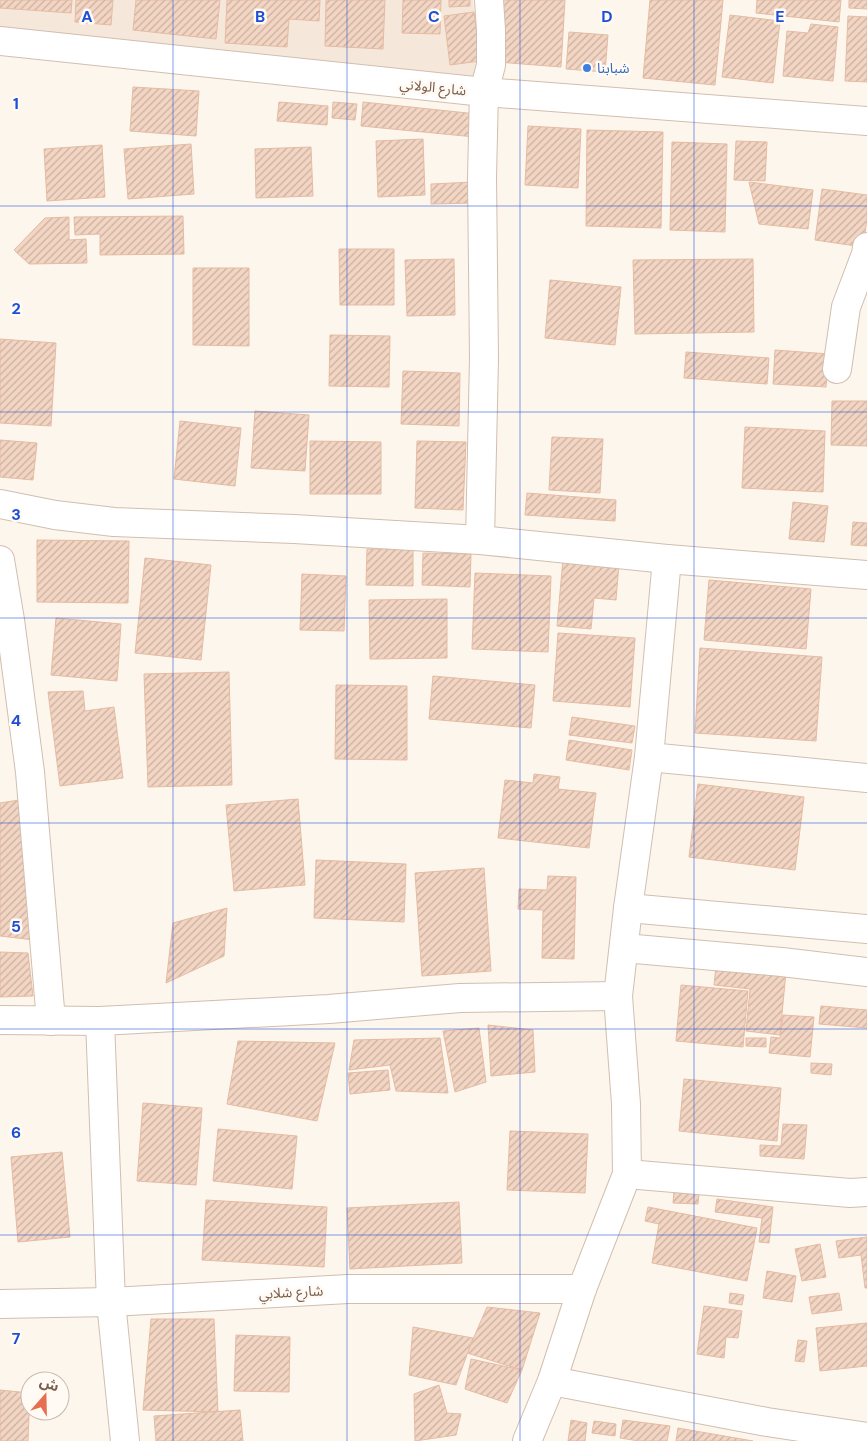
<svg xmlns="http://www.w3.org/2000/svg" width="867" height="1441" viewBox="0 0 867 1441" font-family="'DM Sans','Noto Sans Arabic',sans-serif">
<style>
.residential{fill:#f5e8da}
.building{fill:url(#building-hatch);stroke:#e6bba3}
.lines{fill:none;stroke-linecap:round;stroke-linejoin:round}
.minor-casing{stroke:#d1beb0;stroke-width:30}
.minor{stroke:#fff;stroke-width:28}
.grid{fill:none;stroke:#1d4ed8;stroke-width:1;stroke-opacity:0.55}
.shop-dot{fill:#3f7fe0;stroke:#fffaf3;stroke-width:2}
.labels{text-anchor:middle;dominant-baseline:central;stroke-width:5;stroke-linejoin:round;paint-order:stroke}
.shop-label{font-size:14px;fill:#366cbe;stroke:#fffaf3;text-anchor:start}
.street-label{font-size:14px;fill:#7a5c4d;stroke:#fffaf3}
.grid-label{font-size:16px;text-anchor:middle;font-weight:bold;fill:#1d4ed8;stroke:#fffaf3;stroke-width:5;stroke-linejoin:round;paint-order:stroke}
</style>
<defs>
<pattern id="building-hatch" width="6" height="6" patternUnits="userSpaceOnUse" patternTransform="scale(1.25)"><rect width="6" height="6" fill="#f3d5c3"/><path d="M-1 1l2-2M0 6l6-6M5 7l2-2" fill="none" stroke="#cab0a1"/></pattern>
</defs>
<rect width="100%" height="100%" fill="#fdf6ec"/>
<polygon class="residential" points="0,0 473,0 483,90 0,39"/>
<g class="building">
<polygon points="0,0 72,0 71,13 0,8"/>
<polygon points="76,0 113,0 111,25 75,22"/>
<polygon points="136,0 220,0 216,39 133,30"/>
<polygon points="227,0 320,0 319,21 289,19 287,47 225,43"/>
<polygon points="326,0 385,0 383,49 325,46"/>
<polygon points="403,0 441,0 440,34 402,33"/>
<polygon points="449,0 470,0 470,6 449,7"/>
<polygon points="501,0 565,0 561,67 497,62"/>
<polygon points="650,0 723,0 715,85 643,78"/>
<polygon points="757,0 841,0 839,22 756,13"/>
<polygon points="849,0 867,0 867,9 849,8"/>
<polygon points="474,12 480,61 450,65 444,16"/>
<polygon points="730,15 780,21 773,83 722,77"/>
<polygon points="848,16 867,17 867,82 845,81"/>
<polygon points="811,24 838,27 833,81 783,76 787,31 808,33"/>
<polygon points="569,32 608,35 605,72 566,69"/>
<polygon points="133,87 199,91 196,136 130,131"/>
<polygon points="279,102 328,106 327,125 277,121"/>
<polygon points="333,102 357,104 355,120 332,118"/>
<polygon points="363,102 477,114 475,137 361,126"/>
<polygon points="528,126 581,129 578,188 525,185"/>
<polygon points="587,130 663,132 661,228 586,226"/>
<polygon points="423,139 425,195 378,197 376,141"/>
<polygon points="736,141 767,142 765,181 734,180"/>
<polygon points="672,142 727,144 725,232 670,230"/>
<polygon points="191,144 194,194 128,199 124,149"/>
<polygon points="102,145 105,197 47,201 44,149"/>
<polygon points="311,147 313,196 256,198 255,149"/>
<polygon points="474,182 474,203 431,204 431,184"/>
<polygon points="749,182 813,190 808,229 759,224"/>
<polygon points="822,189 867,195 867,219 863,247 815,240"/>
<polygon points="183,216 184,254 100,255 100,234 75,235 74,217"/>
<polygon points="69,217 69,240 86,239 87,263 29,264 14,250 45,218"/>
<polygon points="339,249 394,249 394,305 340,305"/>
<polygon points="454,259 455,315 407,316 405,260"/>
<polygon points="753,259 754,332 635,334 633,260"/>
<polygon points="193,268 249,268 249,346 193,345"/>
<polygon points="550,280 621,287 615,345 545,338"/>
<polygon points="330,335 390,336 389,387 329,386"/>
<polygon points="0,339 56,343 51,426 0,423"/>
<polygon points="775,350 829,354 826,387 773,384"/>
<polygon points="686,352 769,358 767,384 684,378"/>
<polygon points="403,371 460,373 459,426 401,424"/>
<polygon points="832,401 867,401 867,446 831,445"/>
<polygon points="255,411 309,415 305,471 251,468"/>
<polygon points="180,421 241,428 235,486 174,479"/>
<polygon points="745,427 825,431 823,492 742,488"/>
<polygon points="552,437 603,439 600,493 549,490"/>
<polygon points="0,440 37,443 33,480 0,477"/>
<polygon points="310,441 381,442 381,494 310,494"/>
<polygon points="417,441 466,442 463,510 415,508"/>
<polygon points="527,493 616,500 615,521 525,515"/>
<polygon points="793,502 828,506 824,542 789,539"/>
<polygon points="853,522 867,523 867,546 851,545"/>
<polygon points="37,540 129,541 128,603 37,602"/>
<polygon points="367,549 413,549 413,586 366,585"/>
<polygon points="423,553 471,554 470,587 422,585"/>
<polygon points="145,558 211,565 201,660 135,653"/>
<polygon points="563,559 619,564 616,600 594,598 591,629 557,626"/>
<polygon points="475,573 551,576 548,652 472,649"/>
<polygon points="302,574 346,576 344,631 300,630"/>
<polygon points="709,580 811,589 806,649 704,640"/>
<polygon points="447,599 447,658 370,659 369,600"/>
<polygon points="56,618 121,624 117,681 51,675"/>
<polygon points="558,633 635,638 630,707 553,701"/>
<polygon points="700,648 822,657 816,741 695,733"/>
<polygon points="229,672 232,785 148,787 144,674"/>
<polygon points="433,676 535,685 531,728 429,719"/>
<polygon points="336,685 407,686 407,760 335,759"/>
<polygon points="83,691 85,711 114,707 123,778 60,786 48,692"/>
<polygon points="572,717 635,726 632,743 569,735"/>
<polygon points="569,740 632,750 629,770 566,760"/>
<polygon points="534,774 560,777 558,789 596,793 589,848 498,838 505,780 533,783"/>
<polygon points="698,784 804,797 795,870 689,857"/>
<polygon points="298,799 305,885 234,891 226,805"/>
<polygon points="19,800 34,940 0,936 0,803"/>
<polygon points="316,860 406,864 404,922 314,918"/>
<polygon points="484,868 491,971 422,976 415,873"/>
<polygon points="548,876 576,877 574,959 542,958 543,910 518,909 519,889 547,890"/>
<polygon points="227,908 224,956 166,983 173,923"/>
<polygon points="0,952 28,953 33,996 0,997"/>
<polygon points="716,966 786,972 780,1035 746,1031 750,989 714,985"/>
<polygon points="681,985 748,991 743,1047 676,1041"/>
<polygon points="821,1006 867,1010 867,1028 819,1024"/>
<polygon points="783,1015 814,1017 810,1057 769,1053 771,1037 780,1038"/>
<polygon points="488,1025 533,1030 535,1072 491,1076"/>
<polygon points="479,1028 486,1082 455,1092 443,1031"/>
<polygon points="440,1038 448,1093 396,1091 390,1065 349,1070 354,1040"/>
<polygon points="746,1038 766,1038 766,1047 746,1046"/>
<polygon points="238,1041 335,1043 317,1121 227,1104"/>
<polygon points="811,1063 832,1064 831,1075 811,1073"/>
<polygon points="388,1070 390,1090 350,1094 348,1073"/>
<polygon points="684,1079 781,1088 777,1141 679,1131"/>
<polygon points="143,1103 202,1108 196,1185 137,1181"/>
<polygon points="783,1124 807,1125 804,1159 760,1156 760,1145 781,1146"/>
<polygon points="218,1129 297,1136 292,1189 213,1181"/>
<polygon points="510,1131 588,1134 585,1193 507,1190"/>
<polygon points="62,1152 70,1237 18,1242 11,1157"/>
<polygon points="674,1191 699,1193 698,1204 673,1203"/>
<polygon points="717,1199 773,1207 769,1243 759,1242 762,1218 715,1212"/>
<polygon points="206,1200 327,1207 324,1267 202,1260"/>
<polygon points="459,1202 462,1263 350,1269 347,1208"/>
<polygon points="648,1207 757,1228 747,1281 652,1263 659,1224 645,1221"/>
<polygon points="867,1237 867,1288 865,1288 861,1255 839,1258 836,1241"/>
<polygon points="820,1244 826,1277 802,1281 795,1249"/>
<polygon points="767,1271 796,1276 792,1302 763,1298"/>
<polygon points="730,1293 744,1295 742,1305 729,1303"/>
<polygon points="839,1293 842,1310 812,1314 809,1297"/>
<polygon points="704,1306 742,1311 738,1338 726,1337 724,1358 697,1354"/>
<polygon points="487,1307 540,1313 522,1370 467,1353"/>
<polygon points="151,1319 214,1319 218,1412 143,1410"/>
<polygon points="867,1323 867,1366 820,1371 816,1328"/>
<polygon points="413,1327 473,1338 456,1385 409,1375"/>
<polygon points="236,1335 290,1337 289,1392 234,1391"/>
<polygon points="798,1340 807,1341 804,1362 795,1361"/>
<polygon points="471,1359 522,1370 507,1403 465,1389"/>
<polygon points="439,1385 447,1413 461,1414 456,1435 415,1441 414,1394"/>
<polygon points="0,1390 30,1393 28,1441 0,1441"/>
<polygon points="240,1410 243,1441 156,1441 154,1416"/>
<polygon points="571,1420 587,1423 585,1441 568,1441"/>
<polygon points="623,1420 670,1426 667,1441 639,1441 620,1438"/>
<polygon points="594,1421 616,1424 615,1436 592,1433"/>
<polygon points="678,1428 753,1441 676,1441"/>
</g>
<g class="lines">
<g class="minor-casing">
<g id="minor">
<polyline points="0,41 484,92 867,121"/>
<polyline points="837,369 846,307 866,254 867,247"/>
<polyline points="0,504 55,515 114,522 294,529 480,540 667,559 867,575"/>
<polyline points="480,540 484,358 482,177 484,92 491,65 491,30 489,0"/>
<polyline points="0,560 10,620 30,772 51,1021"/>
<polyline points="649,757 867,778"/>
<polyline points="628,908 867,929"/>
<polyline points="624,948 782,962 867,972"/>
<polyline points="0,1020 100,1021 329,1009 460,998 618,996"/>
<polyline points="100,1021 111,1302 125,1441"/>
<polyline points="627,1174 850,1193 867,1192"/>
<polyline points="0,1304 111,1302 348,1289 582,1289"/>
<polyline points="552,1381 767,1422 867,1437"/>
<polyline points="527,1441 552,1381 582,1289 627,1174 626,1104 618,996 628,908 649,757 667,559"/>
</g>
</g>
<use href="#minor" class="minor"/>
</g>
<path class="grid" d="M 173,0 L 173,1441M 347,0 L 347,1441M 520,0 L 520,1441M 694,0 L 694,1441M 0,206 L 867,206M 0,412 L 867,412M 0,618 L 867,618M 0,823 L 867,823M 0,1029 L 867,1029M 0,1235 L 867,1235"/>
<circle class="shop-dot" cx="587" cy="68" r="5"/>
<g class="labels">
<g class="shop-label">
<text x="597" y="68">شبابنا</text>
</g>
<g class="street-label">
<text transform="translate(433 87) rotate(6)">شارع الولاني</text>
<text transform="translate(291 1292) rotate(-3)">شارع شلابي</text>
</g>
</g>
<g class="grid-label">
<text x="87" y="22">A</text>
<text x="260" y="22">B</text>
<text x="434" y="22">C</text>
<text x="607" y="22">D</text>
<text x="780" y="22">E</text>
<text x="16" y="109">1</text>
<text x="16" y="314">2</text>
<text x="16" y="520">3</text>
<text x="16" y="726">4</text>
<text x="16" y="932">5</text>
<text x="16" y="1138">6</text>
<text x="16" y="1344">7</text>
</g>
<g transform="translate(45 1396) rotate(20)"><circle r="24" fill="#fffaf3" stroke="#cabbb1"/>
<path d="M0-4L9 19L0 12L-9 19Z" fill="#e76f51"/>
<text y="-8" font-size="14" font-weight="bold" text-anchor="middle" fill="#7a5c4d">ش</text>
</g>
</svg>
